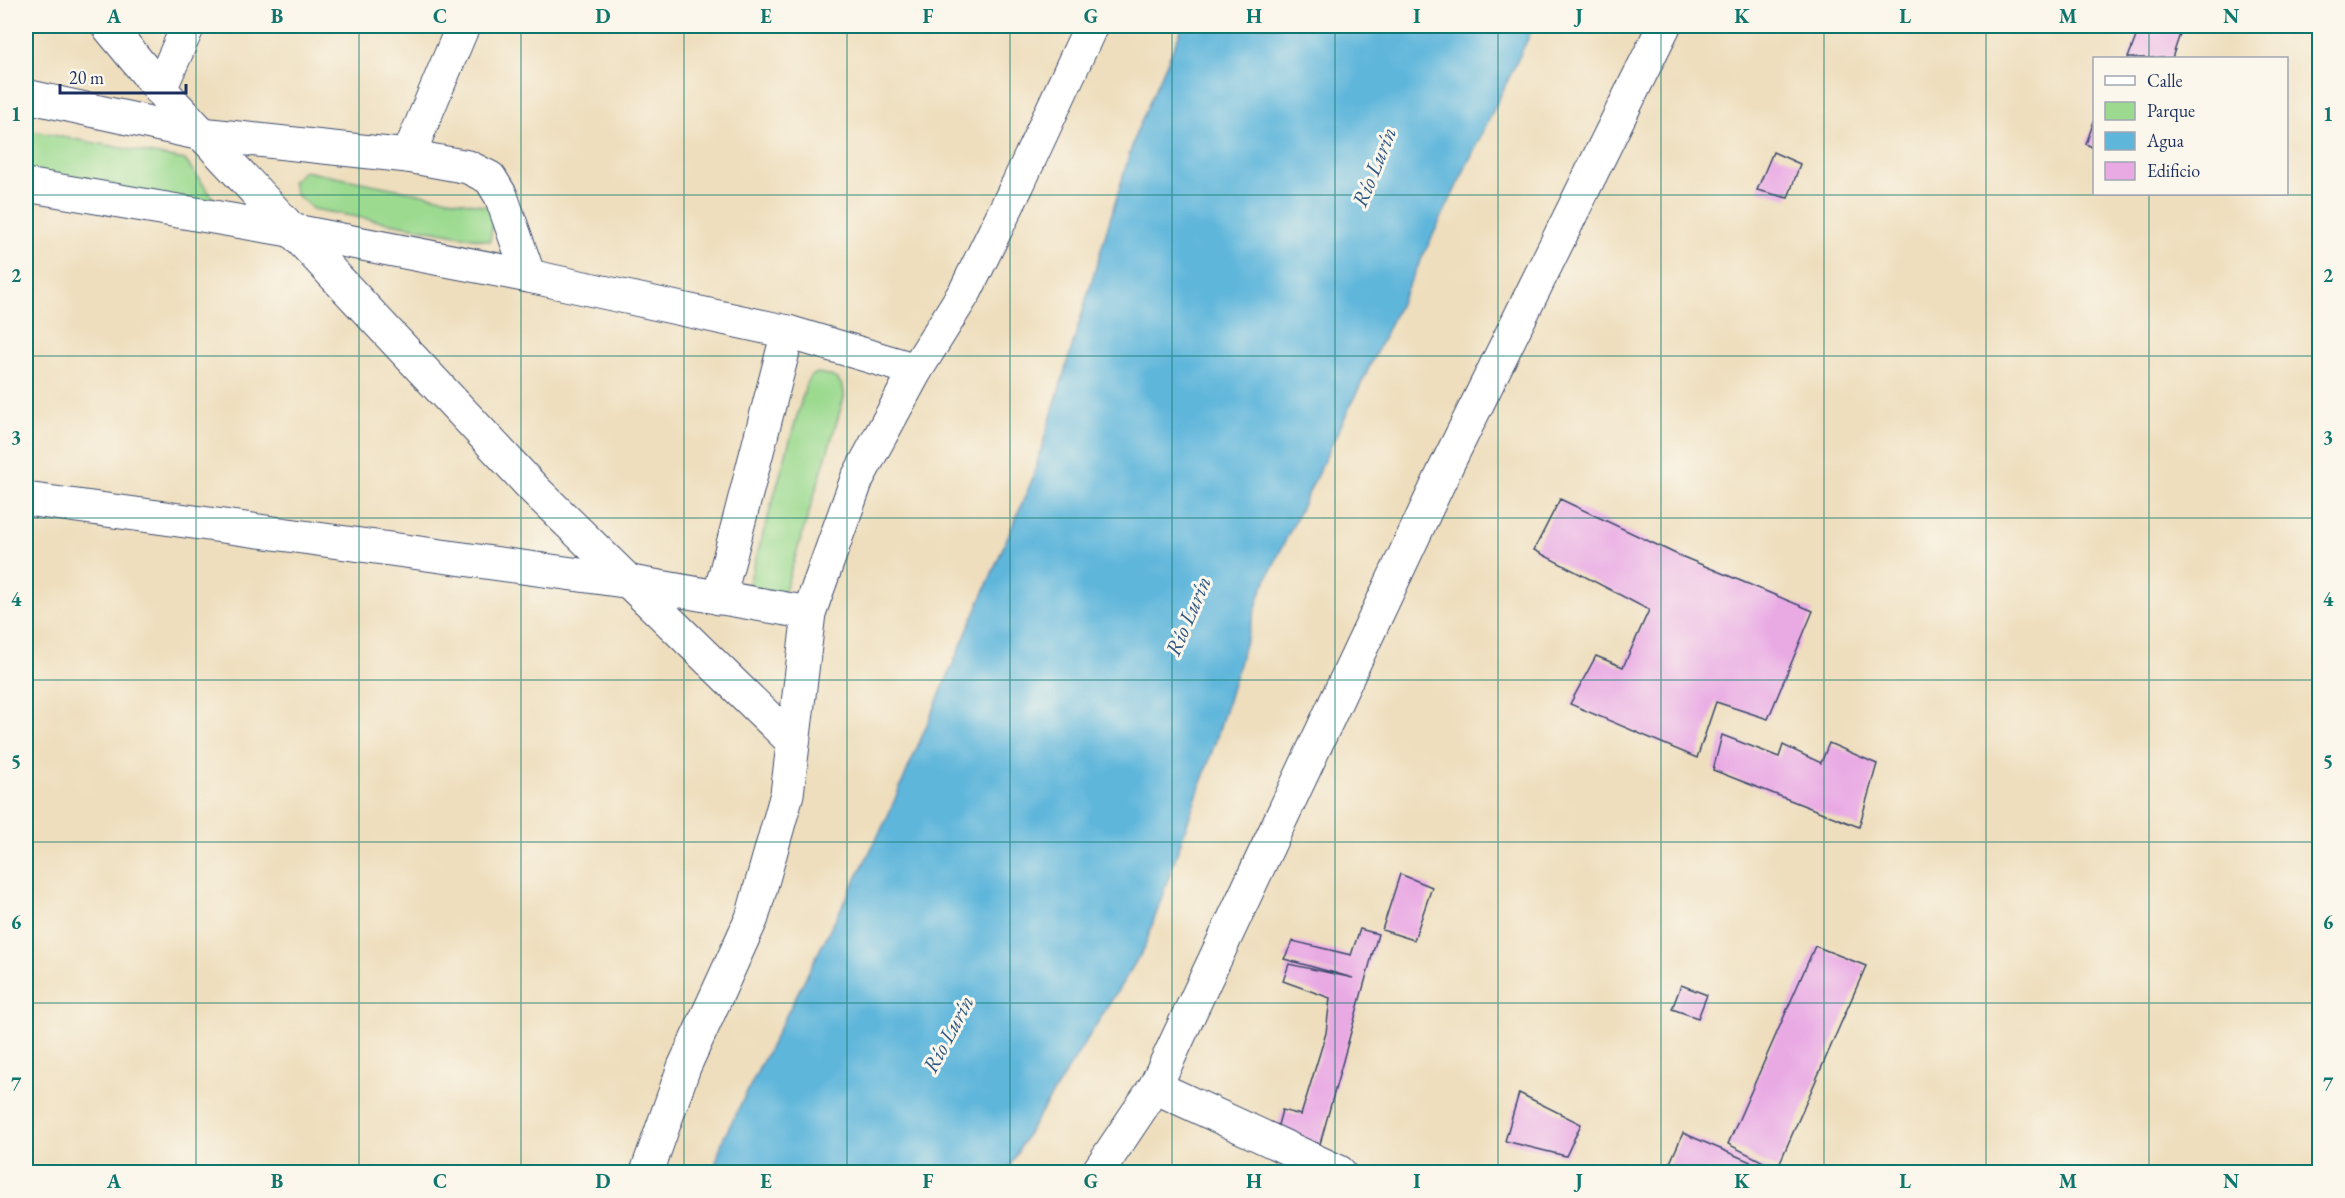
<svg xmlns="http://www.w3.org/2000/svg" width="2345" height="1198" viewBox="0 0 2345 1198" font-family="'EB Garamond',serif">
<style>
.green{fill:#9cda90;stroke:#5c8477;stroke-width:1.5}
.water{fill:#5eb6db;stroke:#3c729c;stroke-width:1.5}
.building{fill:#e9aae4}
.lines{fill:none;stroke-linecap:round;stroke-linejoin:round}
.minor-casing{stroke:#3b496c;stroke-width:35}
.minor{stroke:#fff;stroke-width:33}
.grid{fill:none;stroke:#0f766e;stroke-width:1.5;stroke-opacity:0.55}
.labels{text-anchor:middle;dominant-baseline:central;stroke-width:6;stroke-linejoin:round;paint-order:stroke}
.water-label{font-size:22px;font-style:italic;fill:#2f5884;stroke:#fbf7ec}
.neatline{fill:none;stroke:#0f766e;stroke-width:2}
.grid-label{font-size:20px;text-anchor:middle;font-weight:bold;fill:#0f766e}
</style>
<rect width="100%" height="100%" fill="#fbf7ec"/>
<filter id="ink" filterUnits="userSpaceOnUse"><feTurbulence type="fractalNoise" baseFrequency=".0167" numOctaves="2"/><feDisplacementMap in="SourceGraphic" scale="12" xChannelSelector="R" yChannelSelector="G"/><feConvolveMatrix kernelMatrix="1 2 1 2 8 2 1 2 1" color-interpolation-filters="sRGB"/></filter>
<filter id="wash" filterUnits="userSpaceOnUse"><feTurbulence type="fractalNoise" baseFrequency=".008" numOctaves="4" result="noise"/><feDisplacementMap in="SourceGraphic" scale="24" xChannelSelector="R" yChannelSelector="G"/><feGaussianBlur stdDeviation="1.35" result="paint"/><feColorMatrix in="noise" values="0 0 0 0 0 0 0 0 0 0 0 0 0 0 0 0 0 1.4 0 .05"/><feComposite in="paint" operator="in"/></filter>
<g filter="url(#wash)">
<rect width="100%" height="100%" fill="#eedebd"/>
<g class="green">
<polygon points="26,130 185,160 222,210 26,172"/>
<polygon points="304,171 495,208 490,241 313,209 296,194 292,182"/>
<path d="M 817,373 C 834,375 845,380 844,398 L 782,600 L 747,590 L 805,388 L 810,377 Z"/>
</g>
<polygon class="water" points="1183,26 1534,26 1261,591 1216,740 1144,949 1026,1136 1007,1172 713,1172 723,1139 886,820 1032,480 1136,133"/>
<g id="blocks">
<g class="building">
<polygon points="2140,26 2166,26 2181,31 2172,58 2128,58"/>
<polygon points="2094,121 2094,148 2086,144"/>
<polygon points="1773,152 1800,164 1788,198 1757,190"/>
<polygon points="1560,499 1676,554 1813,611 1768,719 1716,702 1697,758 1570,704 1596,656 1623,667 1649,610 1534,550"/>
<polygon points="1722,735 1779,757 1783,745 1821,763 1829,743 1877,764 1859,827 1713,770"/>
<polygon points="1400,874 1432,887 1414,940 1382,930"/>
<polygon points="1360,929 1378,934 1320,1144 1277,1129 1282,1110 1301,1115 1326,1033 1330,998 1283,981 1289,964 1353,978 1284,959 1293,941 1351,955"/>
<polygon points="1815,946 1866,966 1777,1169 1728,1144"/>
<polygon points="1681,985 1707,995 1698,1018 1672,1009"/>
<polygon points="1519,1093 1581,1124 1566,1156 1505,1141"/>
<polygon points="1683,1133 1774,1172 1666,1172"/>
</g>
</g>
</g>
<g filter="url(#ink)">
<use href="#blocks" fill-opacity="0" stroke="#3b496c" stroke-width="1.5"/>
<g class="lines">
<g class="minor-casing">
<g id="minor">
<polyline points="108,26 160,89 536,491 793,742"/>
<polyline points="160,89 188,26"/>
<polyline points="26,96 201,134 408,156 468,167 490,178 501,196 529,276"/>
<polyline points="408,156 463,26"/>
<polyline points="26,185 295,231 529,276 788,332 916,370"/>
<polyline points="26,499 631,582 809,613"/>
<polyline points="719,598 788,332"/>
<polyline points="1155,1087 1339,1172"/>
<polyline points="647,1172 684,1067 752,918 787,794 809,613 857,479 916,370 966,290 1018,184 1091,26"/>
<polyline points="1098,1172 1155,1087 1446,467 1664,26"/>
</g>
</g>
<use href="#minor" class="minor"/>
</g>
</g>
<path class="grid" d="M 196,26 L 196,1172M 359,26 L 359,1172M 521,26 L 521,1172M 684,26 L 684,1172M 847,26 L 847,1172M 1010,26 L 1010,1172M 1172,26 L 1172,1172M 1335,26 L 1335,1172M 1498,26 L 1498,1172M 1661,26 L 1661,1172M 1824,26 L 1824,1172M 1986,26 L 1986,1172M 2149,26 L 2149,58M 2149,194 L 2149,1172M 26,195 L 2320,195M 26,356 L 2320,356M 26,518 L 2320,518M 26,680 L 2320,680M 26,842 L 2320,842M 26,1003 L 2320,1003"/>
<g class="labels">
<g class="water-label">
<text transform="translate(1374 167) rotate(-68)">Río Lurín</text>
<text transform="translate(1188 616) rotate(-67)">Río Lurín</text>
<text transform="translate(948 1034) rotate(-62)">Río Lurín</text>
</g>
</g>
<rect width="2345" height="1198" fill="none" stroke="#fbf7ec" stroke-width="66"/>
<rect x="2093" y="57" width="195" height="138" fill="#fbf7ec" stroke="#a1a7b3" stroke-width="1.5"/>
<rect x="2105" y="76" width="30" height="9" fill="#ffffff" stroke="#a1a7b3" stroke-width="1.5"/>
<text x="2147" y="87" font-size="18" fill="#1b2f5e">Calle</text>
<rect x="2105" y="102" width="30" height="18" fill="#9cda90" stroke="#a1a7b3" stroke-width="1.5"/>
<text x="2147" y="117" font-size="18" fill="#1b2f5e">Parque</text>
<rect x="2105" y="132" width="30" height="18" fill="#5eb6db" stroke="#a1a7b3" stroke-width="1.5"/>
<text x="2147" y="147" font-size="18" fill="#1b2f5e">Agua</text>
<rect x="2105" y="162" width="30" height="18" fill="#e9aae4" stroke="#a1a7b3" stroke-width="1.5"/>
<text x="2147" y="177" font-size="18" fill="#1b2f5e">Edificio</text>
<path d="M60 84v9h126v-9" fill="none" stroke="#1b2f5e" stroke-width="3"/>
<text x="69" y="84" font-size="18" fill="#1b2f5e" stroke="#fbf7ec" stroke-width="4.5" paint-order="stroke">20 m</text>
<rect x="33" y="33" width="2279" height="1132" class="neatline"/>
<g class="grid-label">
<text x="114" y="23">A</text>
<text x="277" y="23">B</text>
<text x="440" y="23">C</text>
<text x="603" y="23">D</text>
<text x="766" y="23">E</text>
<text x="928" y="23">F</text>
<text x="1091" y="23">G</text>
<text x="1254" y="23">H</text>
<text x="1417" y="23">I</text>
<text x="1579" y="23">J</text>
<text x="1742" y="23">K</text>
<text x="1905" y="23">L</text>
<text x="2068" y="23">M</text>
<text x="2231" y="23">N</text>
<text x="16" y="121">1</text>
<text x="2328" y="121">1</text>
<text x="16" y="282">2</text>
<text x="2328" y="282">2</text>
<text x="16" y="444">3</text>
<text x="2328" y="444">3</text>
<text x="16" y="606">4</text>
<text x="2328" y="606">4</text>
<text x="16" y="768">5</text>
<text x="2328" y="768">5</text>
<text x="16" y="929">6</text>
<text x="2328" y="929">6</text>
<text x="16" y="1091">7</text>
<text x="2328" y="1091">7</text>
<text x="114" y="1188">A</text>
<text x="277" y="1188">B</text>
<text x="440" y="1188">C</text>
<text x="603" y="1188">D</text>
<text x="766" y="1188">E</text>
<text x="928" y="1188">F</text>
<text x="1091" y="1188">G</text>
<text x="1254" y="1188">H</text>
<text x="1417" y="1188">I</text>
<text x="1579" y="1188">J</text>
<text x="1742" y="1188">K</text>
<text x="1905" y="1188">L</text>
<text x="2068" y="1188">M</text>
<text x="2231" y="1188">N</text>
</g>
</svg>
